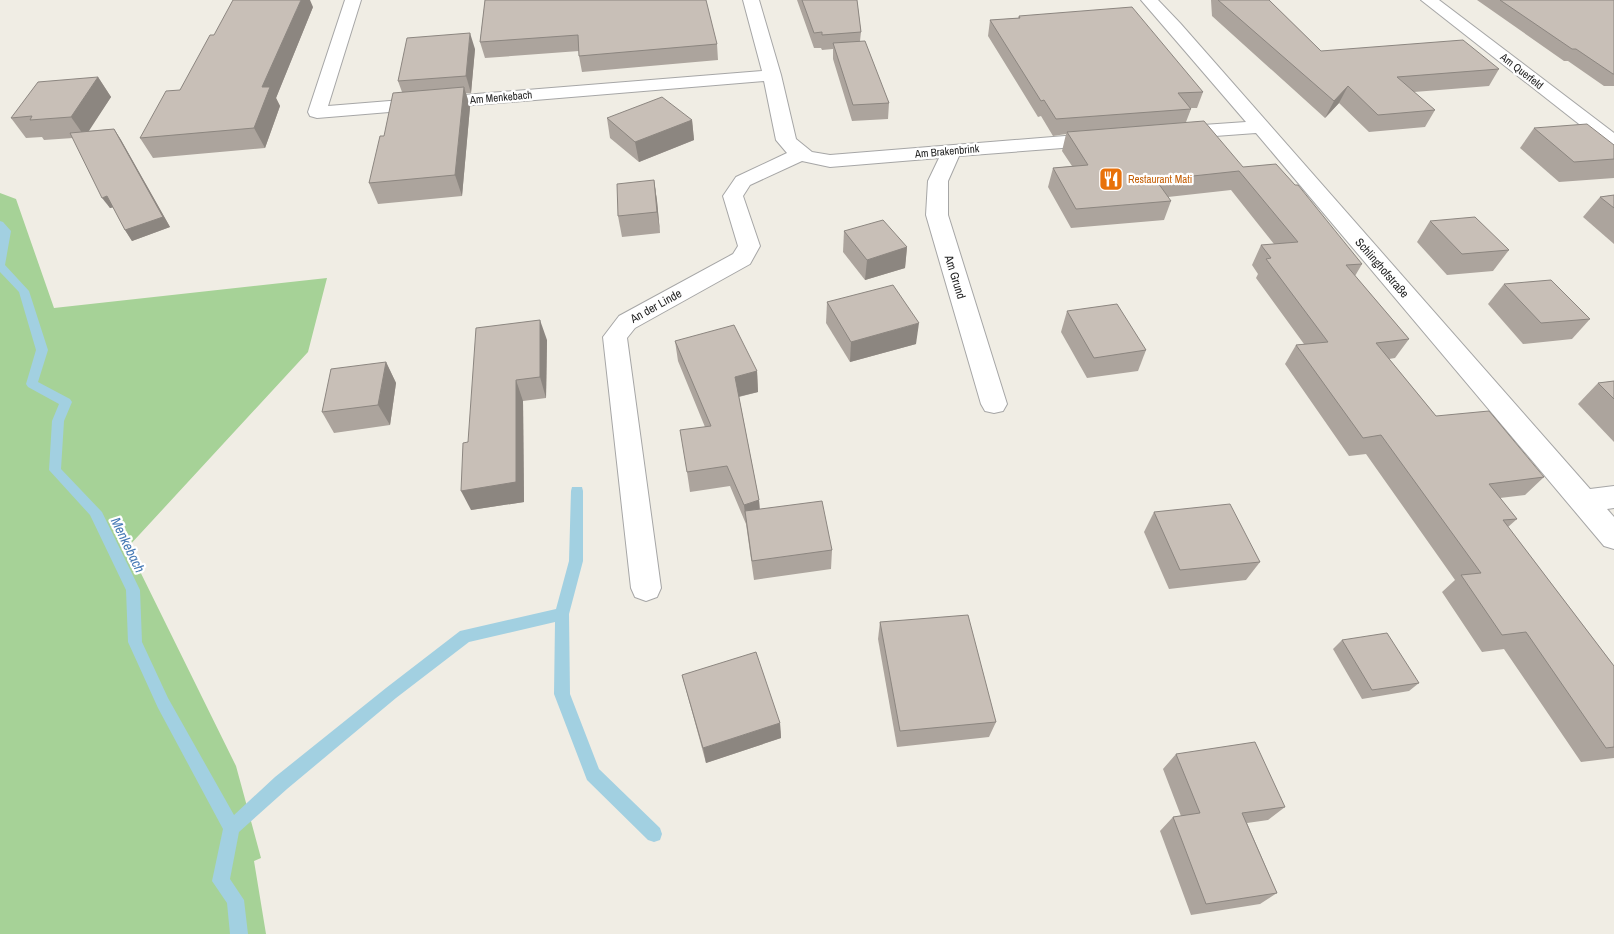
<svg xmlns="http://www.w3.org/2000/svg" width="1614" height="934" viewBox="0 0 1614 934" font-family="'Archivo Narrow',sans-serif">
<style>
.forest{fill:#a6d297}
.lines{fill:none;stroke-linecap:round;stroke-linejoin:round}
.stream{fill:#a2d0e1;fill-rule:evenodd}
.minor-casing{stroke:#a6a6a6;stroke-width:2}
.minor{fill:#fff;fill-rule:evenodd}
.wall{fill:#aca49d}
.shaded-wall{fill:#8c8680}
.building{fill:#c8bfb7;stroke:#8c8680}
.labels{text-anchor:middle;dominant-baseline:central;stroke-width:4.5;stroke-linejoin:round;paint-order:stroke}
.far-street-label{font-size:11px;fill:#1f1f1f;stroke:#fff}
.far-food-label{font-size:11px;fill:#c56008;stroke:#fff;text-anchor:start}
.street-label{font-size:12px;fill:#1f1f1f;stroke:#fff}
.water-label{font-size:14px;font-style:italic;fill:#4579b5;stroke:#fff}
</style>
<rect width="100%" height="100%" fill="#f0ede4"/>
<polygon class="forest" points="0,193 16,199 54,308 327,278 308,352 128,547 236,766 261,858 254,861 266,934 0,934"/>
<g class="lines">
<polygon class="stream" points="0,221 3,222 11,231 5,265 29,291 48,350 38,382 70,399 72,402 64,421 61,469 102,512 140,590 142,642 168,698 234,815 275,777 386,688 460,631 556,609 569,561 571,491 572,487 582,487 583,491 583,561 569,614 570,694 599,769 660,828 662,834 660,840 654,842 648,840 587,780 554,694 555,622 469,642 396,698 287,789 239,832 230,879 244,900 248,934 230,934 227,903 212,881 223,829 158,708 128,642 126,590 90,515 49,470 52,421 59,404 28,387 26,384 36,350 19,292 0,272"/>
<g class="minor-casing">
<g id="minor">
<polygon points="345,0 361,0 328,106 762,71 743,0 759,0 781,75 796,139 812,152 830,155 1102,133 1109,135 1112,139 1109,143 1102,145 959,156 948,181 948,215 1007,404 1003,411 994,413 985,411 981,404 926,215 928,181 939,158 830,167 802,161 750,185 743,196 760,246 750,264 635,328 627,338 661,588 657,597 646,601 635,597 631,588 603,337 619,316 733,254 738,246 723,196 736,177 787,153 776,140 764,81 317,118 310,116 308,112"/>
<polygon points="1141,0 1158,0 1180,23 1590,489 1614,486 1614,508 1607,509 1614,517 1614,549 1604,546 1256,133 1174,139 1167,137 1164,133 1167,129 1174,127 1246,122"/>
<polygon points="1421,0 1439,0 1614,133 1614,148 1607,146"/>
</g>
</g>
<use href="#minor" class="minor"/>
</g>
<g class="wall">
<polygon points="485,0 717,44 718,60 582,72 579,56 579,51 485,58 480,42"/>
<polygon points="797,0 857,0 861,32 860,41 889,103 888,119 852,121 833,59 833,49 822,50 821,48 814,48"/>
<polygon points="1211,0 1269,0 1321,51 1499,69 1489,86 1414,92 1435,110 1425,127 1369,132 1339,103 1325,118 1212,16"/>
<polygon points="1477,0 1614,0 1614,86 1604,86 1568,61 1564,61"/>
<polygon points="313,7 276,98 280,106 265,148 153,158 140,138 180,90 214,35"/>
<polygon points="1019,16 1203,92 1197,108 1190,108 1191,109 1186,122 1362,264 1355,276 1409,339 1395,358 1389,359 1436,416 1544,477 1525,495 1500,498 1517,519 1508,527 1614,666 1614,758 1581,762 1504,649 1482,652 1442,592 1455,580 1366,454 1349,456 1285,364 1296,345 1304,344 1256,278 1258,274 1252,265 1261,245 1274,244 1231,190 1168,197 1171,201 1164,220 1071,228 1048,187 1053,168 1072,166 1062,151 1066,134 1053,136 1041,116 1038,117 988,36 990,20 1018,18"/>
<polygon points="475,49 471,93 466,93 470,107 462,196 378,204 369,183 402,92 398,81"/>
<polygon points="98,77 111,97 88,131 114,129 121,140 170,227 132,241 125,230 113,207 110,208 73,138 44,140 42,137 26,138 11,118"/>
<polygon points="607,118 692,120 694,140 639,162 610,138"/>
<polygon points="1534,128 1614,159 1614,178 1559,182 1520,148"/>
<polygon points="654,180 657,201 660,233 622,237 618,216"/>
<polygon points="1614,195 1614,244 1583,217 1600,197"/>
<polygon points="1430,221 1509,250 1493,271 1447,275 1417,242"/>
<polygon points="844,231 907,247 905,268 865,280 843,252"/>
<polygon points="1504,284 1590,319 1572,339 1523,344 1488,304"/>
<polygon points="827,302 916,344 850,362 826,323"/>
<polygon points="1067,311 1146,350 1138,371 1087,378 1061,332"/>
<polygon points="547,340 546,398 523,401 524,502 471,510 468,442"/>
<polygon points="675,341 757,371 758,392 739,397 759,500 760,509 832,550 831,569 754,580 746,524 730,486 690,492 687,472 705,427 678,361"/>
<polygon points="386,362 396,383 390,425 334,433 322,412"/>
<polygon points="1614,381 1614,442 1578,404 1598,383"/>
<polygon points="1154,512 1260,562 1246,580 1169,589 1144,532"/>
<polygon points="880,622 996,722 989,737 897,747 878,639"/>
<polygon points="1342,640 1419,683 1409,691 1362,699 1333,649"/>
<polygon points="682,675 780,723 781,738 706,763"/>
<polygon points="1176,754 1285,807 1268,820 1247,823 1277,893 1260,904 1191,915 1160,831 1173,817 1181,816 1163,769"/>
</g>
<g class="shaded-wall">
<polygon points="301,0 310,0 313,7 276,98 280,106 265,148 254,128 262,87"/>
<polygon points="470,33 475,49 471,93 466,76"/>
<polygon points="98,77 111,97 85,137 71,117"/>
<polygon points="1348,86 1339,103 1325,118 1334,101"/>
<polygon points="464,87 470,107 462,196 455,175"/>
<polygon points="692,120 694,140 639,162 635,142"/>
<polygon points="114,129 121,140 170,227 132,241 125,230"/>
<polygon points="654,180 657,201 660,233 657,212"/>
<polygon points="107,196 115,207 110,208 102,198"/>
<polygon points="907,247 905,268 865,280 867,260"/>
<polygon points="540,320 547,340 546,398 540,377"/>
<polygon points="919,323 916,344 850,362 851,342"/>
<polygon points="386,362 396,383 390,425 378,405"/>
<polygon points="757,371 758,392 737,397 735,377"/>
<polygon points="516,380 523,401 524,502 471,510 461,491"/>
<polygon points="759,500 760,520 745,511 746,524 744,505"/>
<polygon points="780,723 781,738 706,763 703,748"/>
</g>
<g class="building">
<polygon points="233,0 301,0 262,87 270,87 254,128 140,138 166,91 180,90 210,35 214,35"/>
<polygon points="485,0 706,0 717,44 579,56 578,35 480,42"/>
<polygon points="802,0 857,0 861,32 822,35 822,32 814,33"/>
<polygon points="1218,0 1269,0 1321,51 1463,40 1499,69 1397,77 1435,110 1378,115 1348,86 1334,101"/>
<polygon points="1500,0 1614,0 1614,74 1613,74 1576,49 1572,49"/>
<polygon points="1132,7 1203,92 1178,93 1191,109 1056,119 1044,100 1041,101 990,20 1020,18 1019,16"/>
<polygon points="470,33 466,76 398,81 407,38"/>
<polygon points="865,41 889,103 853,105 833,43"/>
<polygon points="98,77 71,117 30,120 32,116 11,118 38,82"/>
<polygon points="464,87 455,175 369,183 380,136 384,136 393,93"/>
<polygon points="662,97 692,120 635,142 607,118"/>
<polygon points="1204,121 1243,167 1276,164 1295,185 1298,185 1362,264 1346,265 1409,339 1376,343 1436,416 1489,411 1544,477 1489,484 1517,519 1503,520 1614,666 1614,747 1606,748 1526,632 1502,635 1461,575 1481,573 1381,435 1363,438 1296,345 1328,342 1266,259 1271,258 1261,245 1298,242 1239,171 1156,180 1171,201 1076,209 1053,168 1088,165 1067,132"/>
<polygon points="1587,124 1614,145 1614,159 1574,162 1534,128"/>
<polygon points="114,129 163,217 125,230 107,196 102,198 70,133"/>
<polygon points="654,180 657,212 618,216 617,184"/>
<polygon points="1614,195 1614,208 1600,197"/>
<polygon points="1475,217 1509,250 1462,254 1430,221"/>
<polygon points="883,220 907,247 867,260 844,231"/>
<polygon points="1551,280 1590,319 1541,323 1504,284"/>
<polygon points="893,285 919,323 851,342 827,302"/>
<polygon points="1117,304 1146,350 1094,358 1067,311"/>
<polygon points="540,320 540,377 516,380 516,482 461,491 463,443 468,442 476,328"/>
<polygon points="734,325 757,371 735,377 759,500 744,505 727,466 687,472 680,430 711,426 675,341"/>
<polygon points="386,362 378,405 322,412 331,369"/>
<polygon points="1614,381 1614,399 1598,383"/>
<polygon points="822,501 832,550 752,561 745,511"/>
<polygon points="1230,504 1260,562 1180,570 1154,512"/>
<polygon points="968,615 996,722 900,731 880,622"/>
<polygon points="1387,633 1419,683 1372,690 1342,640"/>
<polygon points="756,652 780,723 703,748 682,675"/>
<polygon points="1255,742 1285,807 1242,813 1277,893 1206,904 1173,817 1200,813 1176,754"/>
</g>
<defs>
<g id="restaurant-square" transform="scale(1.25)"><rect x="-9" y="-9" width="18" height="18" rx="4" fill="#e8710a" stroke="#fff"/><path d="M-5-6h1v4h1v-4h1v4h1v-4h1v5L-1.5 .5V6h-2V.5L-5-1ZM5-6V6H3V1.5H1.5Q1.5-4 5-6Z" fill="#fff"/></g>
</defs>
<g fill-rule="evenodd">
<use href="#restaurant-square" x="1111" y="179"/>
</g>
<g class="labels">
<g class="far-street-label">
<text transform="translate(1522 71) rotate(38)">Am Querfeld</text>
<text transform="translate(501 97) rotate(-5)">Am Menkebach</text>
<text transform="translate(947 151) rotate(-5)">Am Brakenbrink</text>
</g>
<g class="far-food-label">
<text x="1128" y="179">Restaurant Mati</text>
</g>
<g class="street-label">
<text transform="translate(1382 268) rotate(49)">Schlinghofstraße</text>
<text transform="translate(955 277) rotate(73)">Am Grund</text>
<text transform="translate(656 306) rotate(-29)">An der Linde</text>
</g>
<g class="water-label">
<text transform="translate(128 545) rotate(64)">Menkebach</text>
</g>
</g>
</svg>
